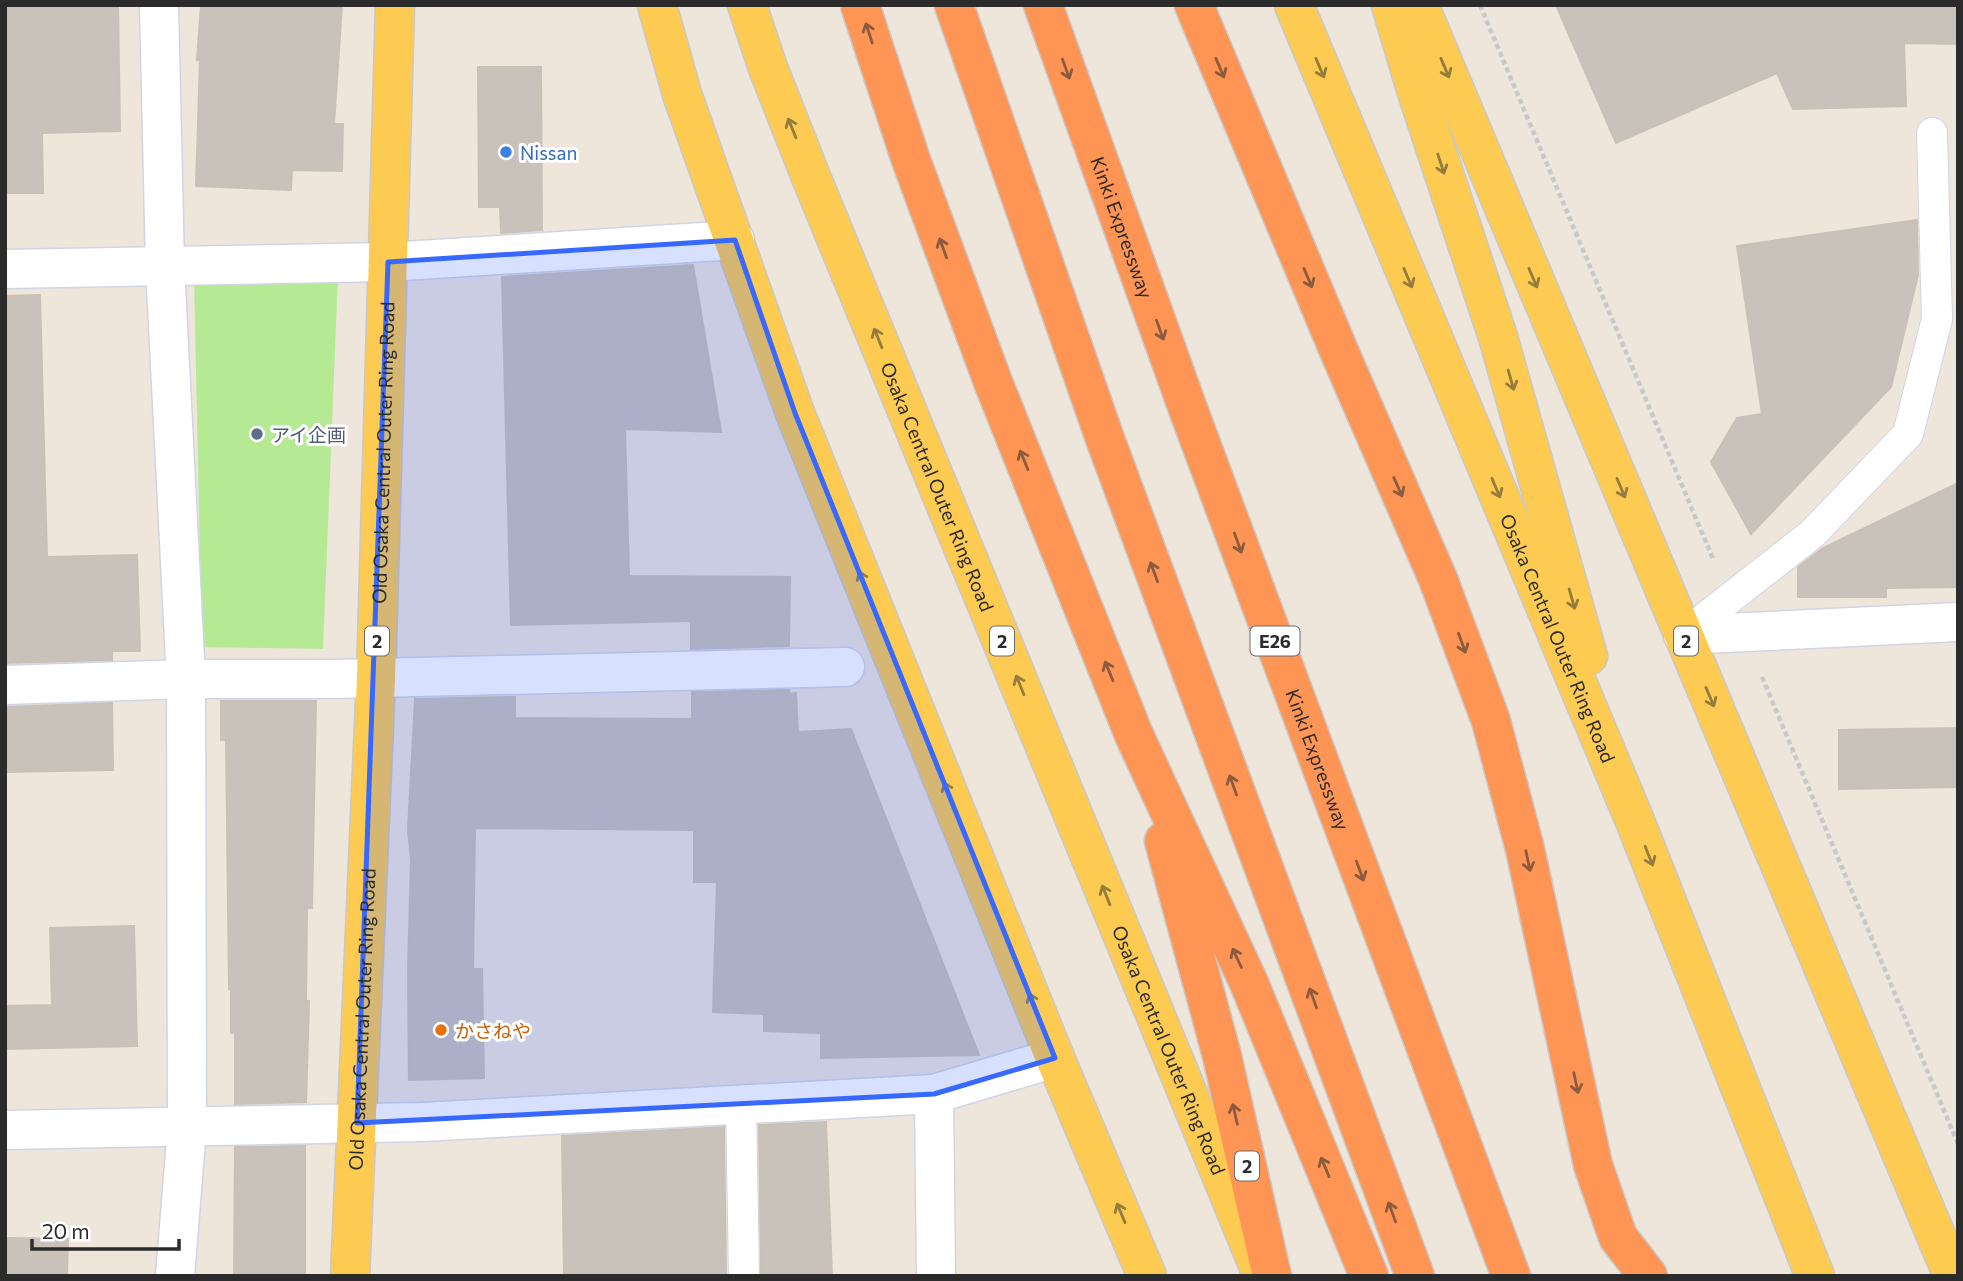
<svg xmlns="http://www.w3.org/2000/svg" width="1963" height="1281" viewBox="0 0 1963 1281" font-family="Commissioner,'Noto Sans JP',sans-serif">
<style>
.green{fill:#b5e993}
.building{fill:#c9c2bb;stroke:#c9c1b5;stroke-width:2}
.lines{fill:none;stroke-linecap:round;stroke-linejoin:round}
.lane-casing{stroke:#d0d5e5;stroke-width:32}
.street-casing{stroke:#d0d5e5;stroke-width:41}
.primary-casing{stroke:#c8c8c8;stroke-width:41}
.highway-casing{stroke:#c8c8c8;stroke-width:41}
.path{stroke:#c8c8c8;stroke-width:4.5;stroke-dasharray:5 3.5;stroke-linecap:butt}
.lane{stroke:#fff;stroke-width:30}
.street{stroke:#fff;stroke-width:38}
.primary{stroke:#fdcb51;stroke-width:38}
.highway{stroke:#ff9555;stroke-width:38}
.oneway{stroke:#8a5b3e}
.oneway2{stroke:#947b3e}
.marked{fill:#3768ff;fill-opacity:0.2;stroke:#3768ff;stroke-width:5;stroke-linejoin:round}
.shop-dot{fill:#3f7fe0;stroke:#fff;stroke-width:2.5}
.service-dot{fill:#5c6f8a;stroke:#fff;stroke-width:2.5}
.food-dot{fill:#e8710a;stroke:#fff;stroke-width:2.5}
.labels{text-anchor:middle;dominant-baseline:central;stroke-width:6;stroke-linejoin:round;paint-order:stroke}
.shield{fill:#fff;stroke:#6b6b6b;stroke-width:2}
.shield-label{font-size:18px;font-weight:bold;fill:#2b2b2b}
.shop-label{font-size:19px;fill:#366cbe;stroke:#fff;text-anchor:start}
.street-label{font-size:19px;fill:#2b2b2b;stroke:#fff}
.service-label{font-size:19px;fill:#4e5e75;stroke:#fff;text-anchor:start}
.food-label{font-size:19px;fill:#c56008;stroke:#fff;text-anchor:start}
</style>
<rect width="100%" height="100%" fill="#eee5db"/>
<polygon class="green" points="338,275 323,649 202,647 194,277"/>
<g class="building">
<polygon points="5,5 118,5 120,131 42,133 43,193 5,193"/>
<polygon points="201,5 342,5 334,124 343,124 342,171 292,170 291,190 196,186 200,60 197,60"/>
<polygon points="1556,5 1958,5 1958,44 1904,43 1906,106 1793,109 1777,73 1616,143"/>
<polygon points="478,67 541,67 542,230 501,233 500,207 479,207"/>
<polygon points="1917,220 1918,275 1891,387 1751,534 1711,462 1737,418 1762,414 1737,246"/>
<polygon points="693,265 721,432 625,429 629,576 790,577 789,646 691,649 691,621 511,625 502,277"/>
<polygon points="40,295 47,557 137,555 140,651 112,651 112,660 5,663 5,296"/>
<polygon points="1958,483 1958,587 1886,588 1886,597 1798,597 1798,567 1823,548"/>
<polygon points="789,690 789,694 796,693 798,732 851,729 979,1055 821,1058 821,1033 764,1031 764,1014 713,1012 717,882 694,882 694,830 475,828 473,969 482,969 484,1078 409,1080 408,970 411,860 408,830 415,699 515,697 515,718 692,719 692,692"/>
<polygon points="221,701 316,701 312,908 307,908 306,1001 309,1001 306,1102 235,1104 235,1033 231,1033 231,989 229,989 226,740 221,740"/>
<polygon points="112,703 113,770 5,772 5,707"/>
<polygon points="1958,728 1958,787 1839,789 1839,730"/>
<polygon points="134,926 137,1046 5,1049 5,1006 52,1005 50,928"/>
<polygon points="826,1122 832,1276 761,1276 759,1125"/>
<polygon points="724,1127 726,1276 564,1276 562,1136"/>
<polygon points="305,1146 305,1276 234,1276 235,1147"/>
<polygon points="5,1238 68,1239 67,1276 5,1276"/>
</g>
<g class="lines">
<g class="lane-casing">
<g id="lane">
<polyline points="1683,635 1812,534 1908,434 1937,319 1932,133"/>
<polyline points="741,1104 744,1276"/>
</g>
</g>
<g class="street-casing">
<g id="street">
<polyline points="159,5 165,266 186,679 187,1128 175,1276"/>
<polyline points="5,269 388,262 735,240"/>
<polyline points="1683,635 1958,622"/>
<polyline points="5,685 186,679 333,679 845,667"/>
<polyline points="934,1094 936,1276"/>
<polyline points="5,1130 423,1122 934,1094 1055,1058"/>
</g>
</g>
<g class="primary-casing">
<g id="primary">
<polyline points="657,5 682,94 795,413 1055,1058 1147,1276"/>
<path id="s1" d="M 747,5 L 768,68 L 811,177 L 1259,1267"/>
<path id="s2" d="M 1294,5 L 1635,821 L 1815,1276"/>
<polyline points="1391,5 1416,89 1498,337 1588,656"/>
<polyline points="1419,5 1953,1276"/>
<path id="s3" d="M 350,1276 L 376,678 L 395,5"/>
</g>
</g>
<g class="highway-casing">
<g id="highway">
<polyline points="860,5 911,160 993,382 1134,735 1249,983 1369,1276"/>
<polyline points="954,5 1104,436 1415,1276"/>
<path id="s4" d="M 1043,5 L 1188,409 L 1511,1276"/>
<polyline points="1194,5 1339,351 1438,579 1491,721 1525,849 1593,1165 1618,1237 1648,1276"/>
<polyline points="1164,841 1222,1056 1272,1276"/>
</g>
</g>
<g class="path">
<polyline points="1480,5 1713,559"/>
<polyline points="1762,677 1958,1144"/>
</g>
<use href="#lane" class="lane"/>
<use href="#street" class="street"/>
<use href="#primary" class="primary"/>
<use href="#highway" class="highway"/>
</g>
<defs><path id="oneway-shaft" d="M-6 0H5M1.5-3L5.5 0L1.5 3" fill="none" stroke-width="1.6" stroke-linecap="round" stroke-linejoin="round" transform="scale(1.75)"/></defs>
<g class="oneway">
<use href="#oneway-shaft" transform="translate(869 33) rotate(-108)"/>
<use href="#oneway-shaft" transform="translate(1220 68) rotate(67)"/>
<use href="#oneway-shaft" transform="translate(1066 69) rotate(70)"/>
<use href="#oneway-shaft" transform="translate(943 248) rotate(-110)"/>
<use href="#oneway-shaft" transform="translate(1308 278) rotate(67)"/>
<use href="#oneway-shaft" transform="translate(1160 330) rotate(70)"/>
<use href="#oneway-shaft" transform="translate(1024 460) rotate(-112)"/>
<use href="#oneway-shaft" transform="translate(1398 487) rotate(66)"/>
<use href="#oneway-shaft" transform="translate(1238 543) rotate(70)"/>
<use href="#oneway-shaft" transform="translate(1154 572) rotate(-110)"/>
<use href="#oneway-shaft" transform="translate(1462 643) rotate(70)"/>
<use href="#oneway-shaft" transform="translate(1109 671) rotate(-112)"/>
<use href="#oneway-shaft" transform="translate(1233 785) rotate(-110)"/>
<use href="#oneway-shaft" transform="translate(1528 861) rotate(78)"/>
<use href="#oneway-shaft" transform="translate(1360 871) rotate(70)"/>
<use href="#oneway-shaft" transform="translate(1237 958) rotate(-115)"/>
<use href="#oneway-shaft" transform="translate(1313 998) rotate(-110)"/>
<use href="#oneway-shaft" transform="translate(1576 1083) rotate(78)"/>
<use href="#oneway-shaft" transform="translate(1235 1114) rotate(-103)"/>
<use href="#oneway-shaft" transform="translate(1325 1167) rotate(-113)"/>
<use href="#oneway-shaft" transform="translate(1392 1212) rotate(-110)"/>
</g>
<g class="oneway2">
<use href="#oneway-shaft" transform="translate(1320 68) rotate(67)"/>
<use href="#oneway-shaft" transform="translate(1445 68) rotate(67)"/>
<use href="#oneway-shaft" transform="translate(792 128) rotate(-112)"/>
<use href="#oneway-shaft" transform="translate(1441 164) rotate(72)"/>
<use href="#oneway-shaft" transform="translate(1408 278) rotate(67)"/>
<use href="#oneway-shaft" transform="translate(1533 278) rotate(67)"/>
<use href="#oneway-shaft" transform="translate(878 338) rotate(-112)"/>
<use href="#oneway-shaft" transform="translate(1511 380) rotate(74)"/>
<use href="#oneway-shaft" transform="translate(1496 488) rotate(67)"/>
<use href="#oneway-shaft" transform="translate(1621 488) rotate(67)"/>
<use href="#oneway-shaft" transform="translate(863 581) rotate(-112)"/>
<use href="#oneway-shaft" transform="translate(1572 599) rotate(74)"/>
<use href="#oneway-shaft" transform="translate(1020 685) rotate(-112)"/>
<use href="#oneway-shaft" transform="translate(1710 697) rotate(67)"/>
<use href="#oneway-shaft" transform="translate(948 792) rotate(-112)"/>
<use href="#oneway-shaft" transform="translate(1649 856) rotate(68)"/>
<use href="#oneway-shaft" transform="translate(1106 895) rotate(-112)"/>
<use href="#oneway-shaft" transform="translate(1033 1003) rotate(-112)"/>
<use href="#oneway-shaft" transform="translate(1121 1213) rotate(-113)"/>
</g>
<path class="marked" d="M 735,240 L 795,413 L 1055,1058 L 934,1094 L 357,1123 L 388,262 Z"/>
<circle class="shop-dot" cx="506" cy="152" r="7"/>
<circle class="service-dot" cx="257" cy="434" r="7"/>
<circle class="food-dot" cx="441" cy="1030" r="7"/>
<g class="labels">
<g class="shield">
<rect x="365" y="626.5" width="24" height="29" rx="5"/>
<rect x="990" y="626.5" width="24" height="29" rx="5"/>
<rect x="1250.5" y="626.5" width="49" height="29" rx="5"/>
<rect x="1674" y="626.5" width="24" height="29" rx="5"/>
<rect x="1235" y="1151.5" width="24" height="29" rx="5"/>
</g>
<g class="shield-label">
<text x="377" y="641">2</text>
<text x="1002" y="641">2</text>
<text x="1275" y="641">E26</text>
<text x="1686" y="641">2</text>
<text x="1247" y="1166">2</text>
</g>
<g class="shop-label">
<text x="520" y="152">Nissan</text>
</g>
<g class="street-label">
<text stroke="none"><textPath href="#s4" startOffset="236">Kinki Expressway</textPath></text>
<text stroke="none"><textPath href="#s3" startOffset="824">Old Osaka Central Outer Ring Road</textPath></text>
<text stroke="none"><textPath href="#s1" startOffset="518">Osaka Central Outer Ring Road</textPath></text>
<text stroke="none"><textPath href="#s2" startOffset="686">Osaka Central Outer Ring Road</textPath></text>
<text stroke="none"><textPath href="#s4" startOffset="803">Kinki Expressway</textPath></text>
<text stroke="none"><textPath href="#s3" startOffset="257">Old Osaka Central Outer Ring Road</textPath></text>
<text stroke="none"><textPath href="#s1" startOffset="1127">Osaka Central Outer Ring Road</textPath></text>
</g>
<g class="service-label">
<text x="271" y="434">アイ企画</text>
</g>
<g class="food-label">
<text x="455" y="1030">かさねや</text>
</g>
</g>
<rect width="1963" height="1281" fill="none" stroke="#2b2b2b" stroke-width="14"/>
<path d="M32 1239v10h147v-10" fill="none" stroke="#2b2b2b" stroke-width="3.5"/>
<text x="42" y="1239" font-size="21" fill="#2b2b2b" stroke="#ffffff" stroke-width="5" paint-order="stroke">20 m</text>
</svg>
